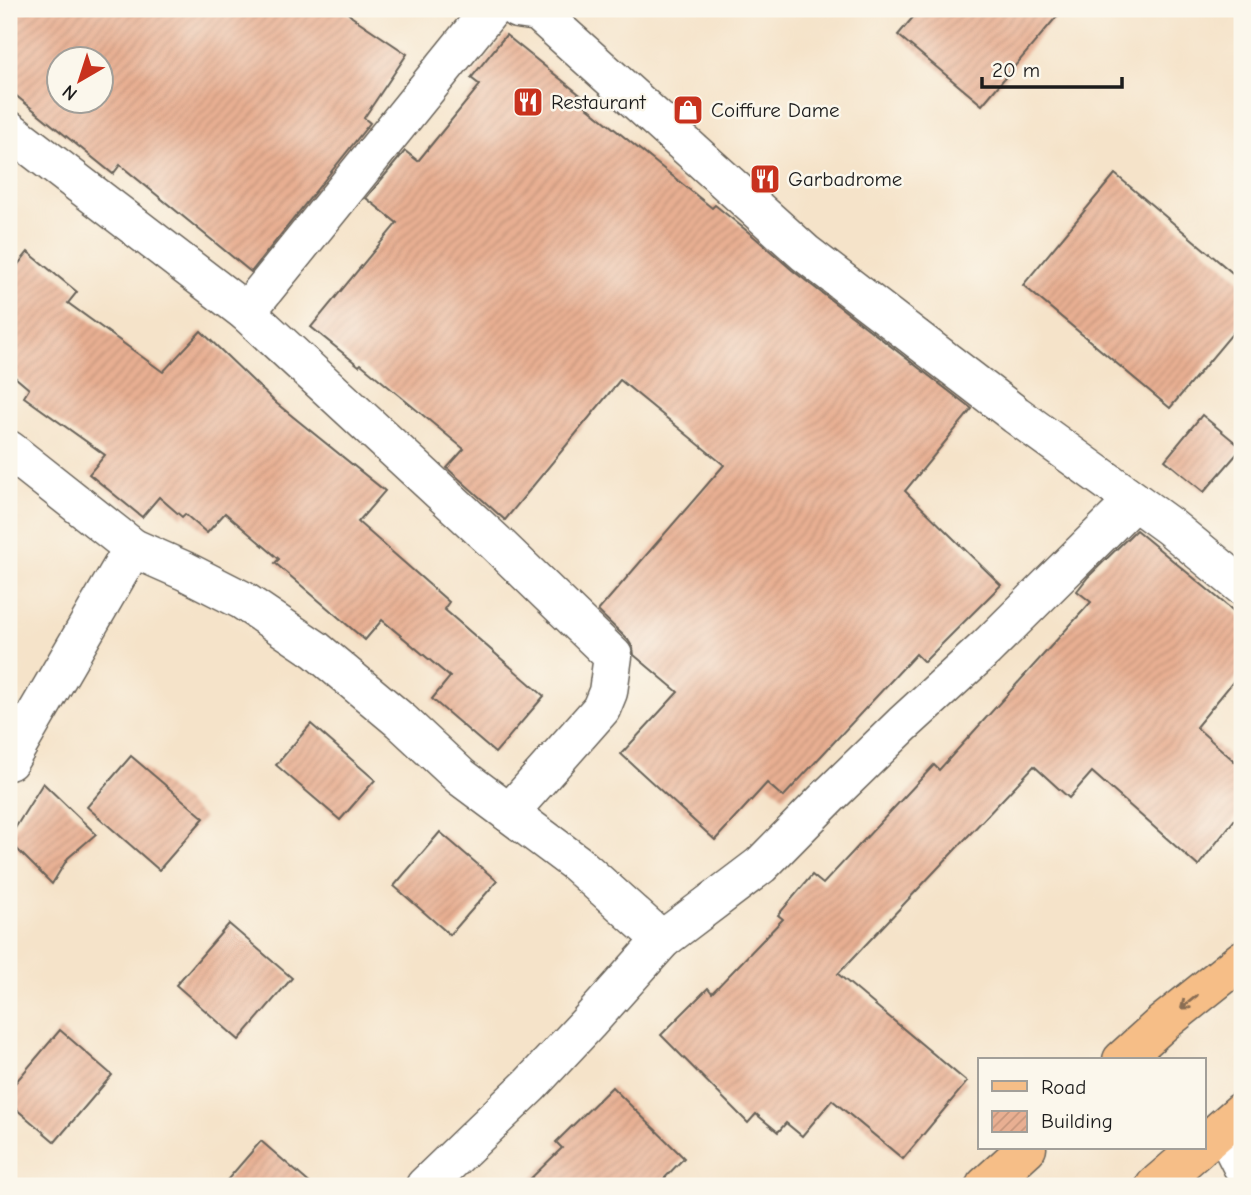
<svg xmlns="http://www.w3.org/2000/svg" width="1251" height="1195" viewBox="0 0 1251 1195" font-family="'Comic Neue',sans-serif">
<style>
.building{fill:url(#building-hatch);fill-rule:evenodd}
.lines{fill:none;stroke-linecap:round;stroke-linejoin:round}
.street-casing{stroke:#686259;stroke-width:41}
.primary-casing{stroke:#686259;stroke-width:41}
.street{stroke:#fff;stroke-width:38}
.primary{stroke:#f6be87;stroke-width:38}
.oneway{stroke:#896d52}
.labels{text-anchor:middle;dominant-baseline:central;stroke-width:5;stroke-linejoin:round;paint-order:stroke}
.poi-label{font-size:21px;fill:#1c1c1c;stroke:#fbf7ec;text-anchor:start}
</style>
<defs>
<pattern id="building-hatch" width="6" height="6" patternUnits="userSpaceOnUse" patternTransform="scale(1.75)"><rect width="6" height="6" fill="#e8af92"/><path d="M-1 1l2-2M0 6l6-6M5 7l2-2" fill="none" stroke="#c6967d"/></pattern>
</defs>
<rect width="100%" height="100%" fill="#fbf7ec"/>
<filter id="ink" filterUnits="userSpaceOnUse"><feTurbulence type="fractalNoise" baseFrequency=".0143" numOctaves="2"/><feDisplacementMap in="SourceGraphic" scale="14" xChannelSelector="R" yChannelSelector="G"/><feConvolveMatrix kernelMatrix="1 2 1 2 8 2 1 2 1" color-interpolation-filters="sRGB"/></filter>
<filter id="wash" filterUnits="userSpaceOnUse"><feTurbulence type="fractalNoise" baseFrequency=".00686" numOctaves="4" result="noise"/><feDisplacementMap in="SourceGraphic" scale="28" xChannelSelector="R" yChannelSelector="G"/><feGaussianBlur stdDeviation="1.57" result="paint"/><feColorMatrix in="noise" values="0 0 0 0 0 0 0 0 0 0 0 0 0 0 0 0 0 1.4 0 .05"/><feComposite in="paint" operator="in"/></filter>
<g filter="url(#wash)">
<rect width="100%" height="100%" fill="#f5e3c9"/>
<g id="blocks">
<g class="building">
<path d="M 9,9 L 344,9 L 352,17 L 407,54 L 364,118 L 370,123 L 251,272 L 120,165 L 113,174 L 9,90 ZM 60,60 L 102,60 L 102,102 L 60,102 Z"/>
<polygon points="920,9 1063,9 982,105 898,35"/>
<polygon points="506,35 584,98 581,102 712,208 715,205 752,235 792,270 972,409 905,491 1001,585 924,662 916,654 783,797 767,783 715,840 621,754 678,692 634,655 633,648 628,640 598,611 724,465 620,380 505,520 447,468 464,449 361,364 359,366 311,327 397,223 366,198 405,151 418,161 480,85 471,78"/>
<polygon points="1115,174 1242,281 1242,322 1170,408 1023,285"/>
<polygon points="28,252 77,292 68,303 163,372 201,331 276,403 385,491 358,522 449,602 444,609 544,696 495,753 432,699 450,677 382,620 365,640 275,563 279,559 225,513 207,533 185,514 182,517 159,497 142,517 89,474 105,455 24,397 29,389 9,372 9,276"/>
<polygon points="1202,415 1242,448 1204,492 1165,460"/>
<polygon points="1136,530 1242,618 1242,671 1196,727 1242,768 1242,810 1198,866 1092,772 1069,798 1034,766 838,974 967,1082 903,1159 832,1100 802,1136 786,1123 778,1132 756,1114 748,1123 661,1035 708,988 712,993 783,919 778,915 812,875 823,884 934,765 939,770 1091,602 1077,591 1088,577"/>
<polygon points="311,724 375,780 340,820 276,765"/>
<polygon points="131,756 204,818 159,870 87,807"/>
<polygon points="43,783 96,834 68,858 52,884 9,841 9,838"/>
<polygon points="440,832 497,881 450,935 394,886"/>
<polygon points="229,924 292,978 239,1040 176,985"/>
<polygon points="60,1030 112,1075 55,1142 9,1103 9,1090"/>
<polygon points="612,1087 684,1158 657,1186 523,1186 562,1148 556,1142"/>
<polygon points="261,1141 313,1186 222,1186"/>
</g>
</g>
</g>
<g filter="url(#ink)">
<use href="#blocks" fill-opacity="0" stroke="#686259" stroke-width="2"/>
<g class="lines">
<g class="street-casing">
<g id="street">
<polyline points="517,9 538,12 805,253 1016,415 1169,526 1242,586"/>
<polyline points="9,130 246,312 496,543 613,656 608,692 601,709 509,813"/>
<polyline points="246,312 491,9"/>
<polyline points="9,450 133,548 185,571 242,600 316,650 401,721 461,777 576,863 662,940"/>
<polyline points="9,761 133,548"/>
<polyline points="1223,1128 1242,1166"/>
<polyline points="425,1186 530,1085 588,1023 662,940 761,865 830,795 903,724 985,649 1134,501"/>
</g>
</g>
<g class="primary-casing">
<g id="primary">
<polyline points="1122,1060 1163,1023 1242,960"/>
<polyline points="1204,1144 1242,1111"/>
<polyline points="985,1186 1027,1148"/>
<polyline points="1155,1186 1199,1148"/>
</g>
</g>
<use href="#street" class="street"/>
<use href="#primary" class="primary"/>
</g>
<defs><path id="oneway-shaft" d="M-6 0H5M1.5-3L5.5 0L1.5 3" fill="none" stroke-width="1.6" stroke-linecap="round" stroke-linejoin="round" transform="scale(1.75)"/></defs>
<use class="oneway" href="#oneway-shaft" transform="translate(1189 1002) rotate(141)"/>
</g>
<defs>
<g id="restaurant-square" transform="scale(1.575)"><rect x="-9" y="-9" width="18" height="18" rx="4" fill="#c8321e" stroke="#fbf7ec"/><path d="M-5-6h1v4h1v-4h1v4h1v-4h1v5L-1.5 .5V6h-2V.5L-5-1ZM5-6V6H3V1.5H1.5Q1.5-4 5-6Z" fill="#fff"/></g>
<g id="shop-square" transform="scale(1.575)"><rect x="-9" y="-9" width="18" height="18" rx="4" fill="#c8321e" stroke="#fbf7ec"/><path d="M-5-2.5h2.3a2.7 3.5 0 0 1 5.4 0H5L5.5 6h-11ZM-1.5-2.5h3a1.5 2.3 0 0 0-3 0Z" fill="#fff"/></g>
</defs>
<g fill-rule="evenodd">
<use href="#restaurant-square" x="528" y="102"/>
<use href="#shop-square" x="688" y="110"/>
<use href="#restaurant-square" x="765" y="179"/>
</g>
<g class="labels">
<g class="poi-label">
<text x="551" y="102">Restaurant</text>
<text x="711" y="110">Coiffure Dame</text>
<text x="788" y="179">Garbadrome</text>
</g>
</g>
<rect width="1251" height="1195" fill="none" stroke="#fbf7ec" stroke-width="35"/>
<rect x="978" y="1058" width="228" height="91" fill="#fbf7ec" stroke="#a29f99" stroke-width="2"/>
<rect x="992" y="1081" width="35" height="10" fill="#f6be87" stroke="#a29f99" stroke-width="2"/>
<text x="1041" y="1094" font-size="21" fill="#1c1c1c">Road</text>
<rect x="992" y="1111" width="35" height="21" fill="url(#building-hatch)" stroke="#a29f99" stroke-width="2"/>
<text x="1041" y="1128" font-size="21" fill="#1c1c1c">Building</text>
<g transform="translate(80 80) rotate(219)"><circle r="33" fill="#fbf7ec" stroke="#a29f99" stroke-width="2"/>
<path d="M0-5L12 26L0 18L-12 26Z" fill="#c8321e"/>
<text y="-10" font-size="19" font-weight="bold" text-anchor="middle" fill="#1c1c1c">N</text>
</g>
<path d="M982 77v10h140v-10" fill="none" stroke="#1c1c1c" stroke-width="3.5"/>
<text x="992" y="77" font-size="21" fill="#1c1c1c" stroke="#fbf7ec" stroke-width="5" paint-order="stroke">20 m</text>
</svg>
